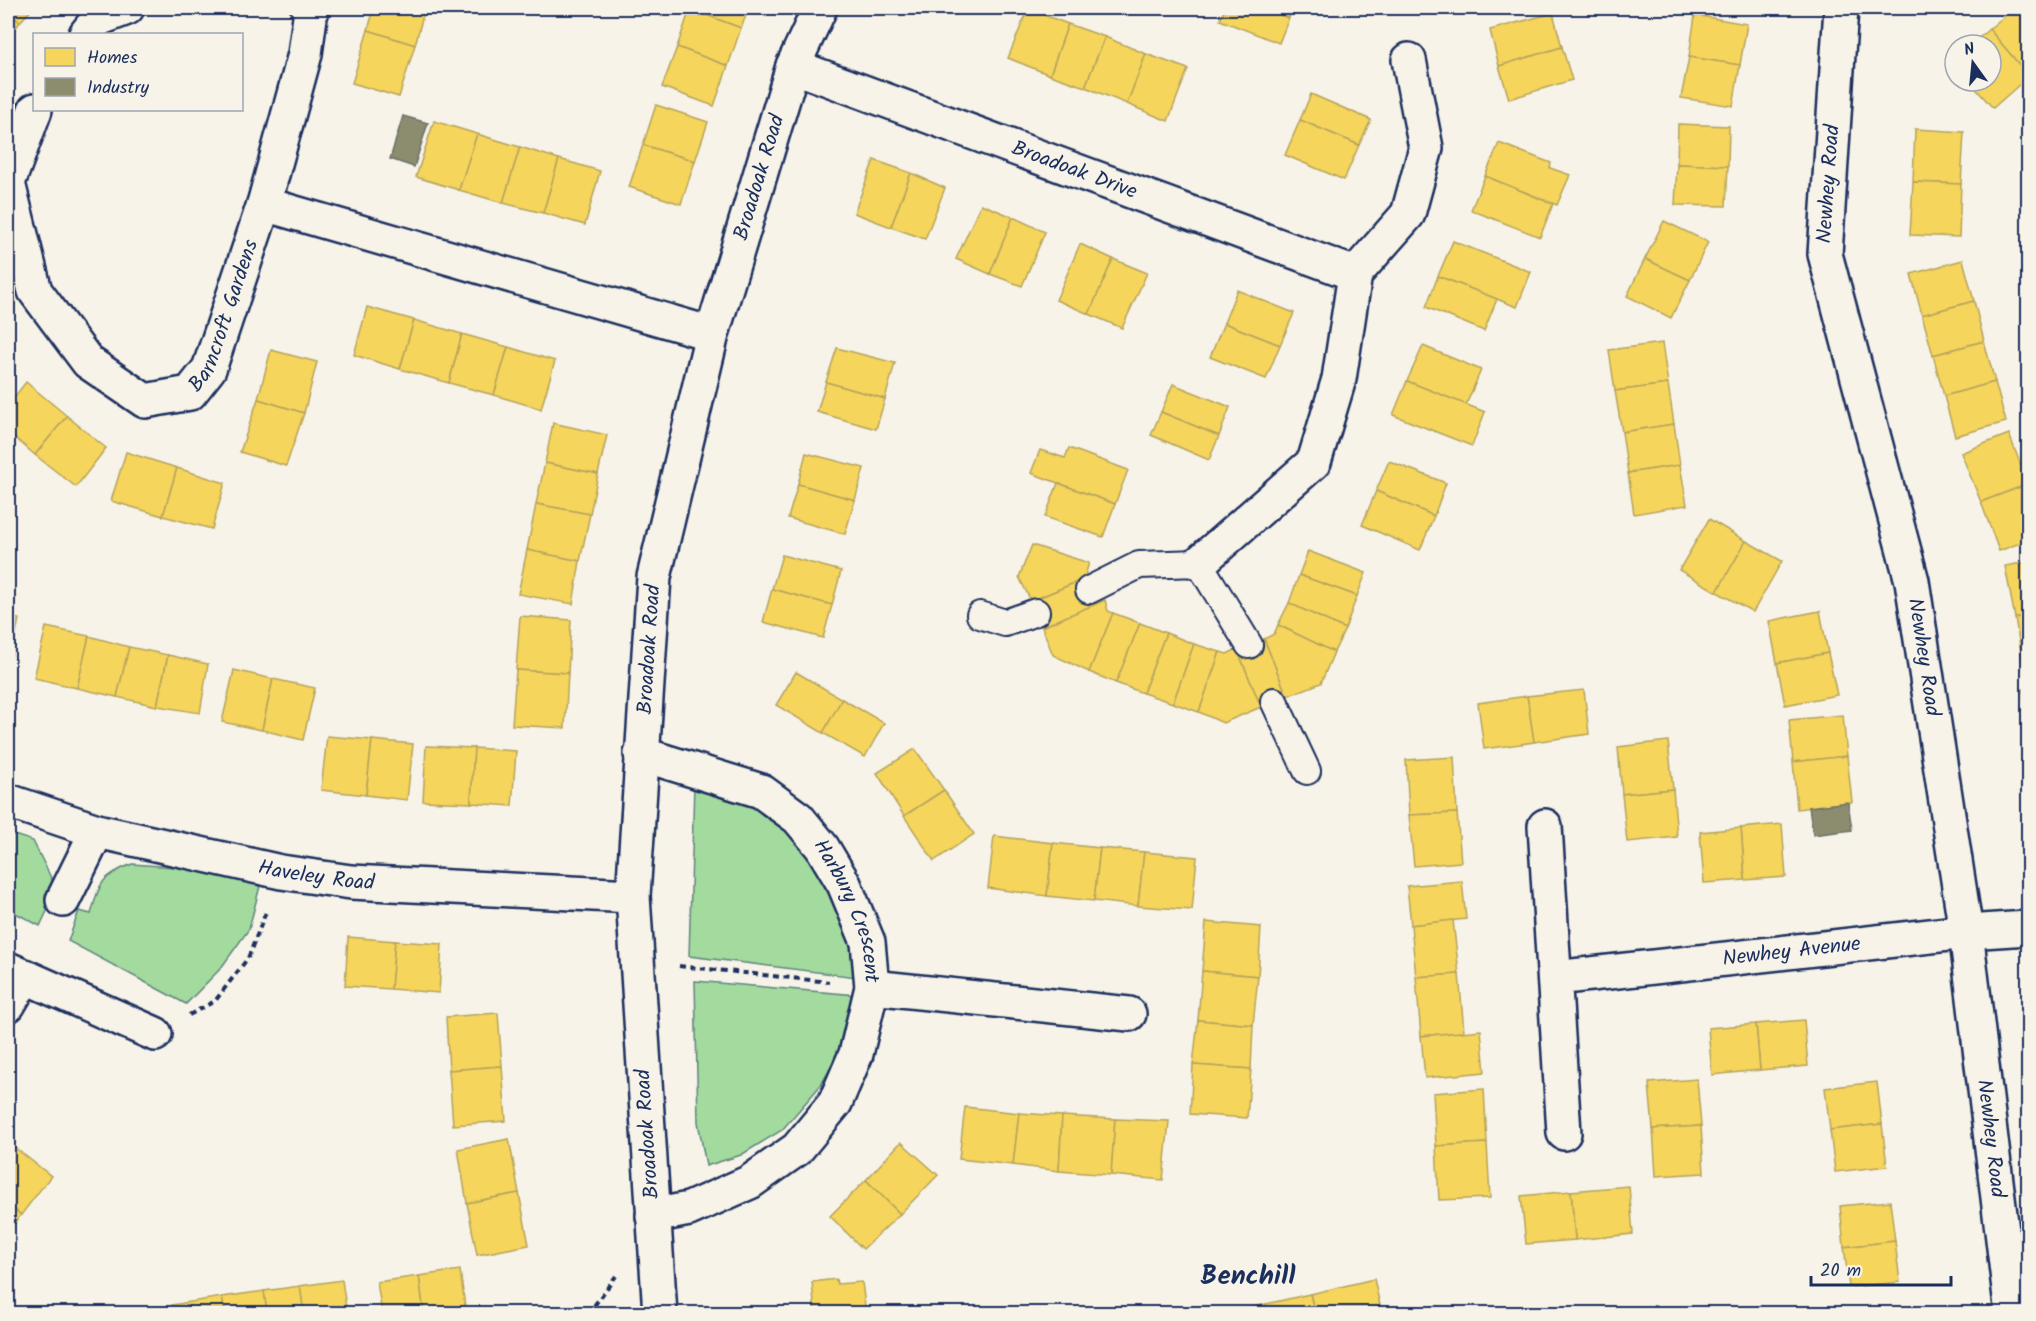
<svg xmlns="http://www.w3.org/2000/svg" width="2036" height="1321" viewBox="0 0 2036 1321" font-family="Kalam,sans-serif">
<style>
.green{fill:#a3da9e;stroke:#5f847e;stroke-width:1.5}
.homes{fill:#f6d55c;stroke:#b4a35d;stroke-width:1.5}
.industry{fill:#8c8c6e;stroke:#6a7069;stroke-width:1.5}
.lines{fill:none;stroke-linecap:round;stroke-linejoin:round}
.service-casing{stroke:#1b2f5e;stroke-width:30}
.minor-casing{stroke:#1b2f5e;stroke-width:38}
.path{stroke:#1b2f5e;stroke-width:4;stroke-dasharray:6 4.5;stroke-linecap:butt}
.service{stroke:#f7f3e8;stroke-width:26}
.minor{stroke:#f7f3e8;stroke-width:33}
.labels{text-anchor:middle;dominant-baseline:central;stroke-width:6;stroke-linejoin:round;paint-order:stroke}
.street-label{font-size:21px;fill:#1b2f5e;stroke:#f7f3e8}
.district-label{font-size:27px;font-weight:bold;fill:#1b2f5e;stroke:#f7f3e8}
</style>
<rect width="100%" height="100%" fill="#f7f3e8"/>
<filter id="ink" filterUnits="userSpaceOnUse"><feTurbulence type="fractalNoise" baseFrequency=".0167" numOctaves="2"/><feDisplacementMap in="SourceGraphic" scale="12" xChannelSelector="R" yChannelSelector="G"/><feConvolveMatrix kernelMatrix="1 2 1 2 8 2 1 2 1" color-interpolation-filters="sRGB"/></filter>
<g filter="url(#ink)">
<g class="green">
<polygon points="694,784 755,798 816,851 856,948 856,977 689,956"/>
<polygon points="8,833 33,841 57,890 40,926 8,909"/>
<path d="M 132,864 L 174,867 L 261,882 L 249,929 L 221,968 L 186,1004 L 68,941 L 79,911 L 91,914 C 100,883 100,877 132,864 Z"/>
<polygon points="695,981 857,995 842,1050 820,1086 782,1130 741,1155 706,1166 698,1122"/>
</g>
<g class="homes">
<polygon points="8,8 33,8 20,22 8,12"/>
<polygon points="374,8 425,8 415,45 368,30"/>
<polygon points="690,8 749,8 741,28 690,9"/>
<polygon points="1225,8 1261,8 1289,18 1279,43 1220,20"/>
<polygon points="1261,8 1293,8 1289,18"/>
<polygon points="2014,8 2028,8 2028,75 1989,29"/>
<polygon points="690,9 741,28 728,66 677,47"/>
<polygon points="1028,9 1068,24 1050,75 1008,58"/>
<polygon points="8,12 20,22 8,37"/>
<polygon points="1553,13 1562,47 1499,66 1490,30"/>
<polygon points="1695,15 1747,24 1740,65 1689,57"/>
<polygon points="1068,24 1105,37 1085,87 1050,75"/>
<polygon points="1989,29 2028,75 2028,77 1993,108 1969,81 1991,81 1991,45 1971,45"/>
<polygon points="368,30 415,45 399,97 352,83"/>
<polygon points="1105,37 1146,54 1127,104 1085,87"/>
<polygon points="677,47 728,66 714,106 662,87"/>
<polygon points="1562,47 1572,80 1509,99 1499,66"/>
<polygon points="1146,54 1188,69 1168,121 1127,104"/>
<polygon points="1689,57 1740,65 1733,106 1681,98"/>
<polygon points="1311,94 1371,120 1359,145 1300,120"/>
<polygon points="656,105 708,122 695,161 643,145"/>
<polygon points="1300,120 1359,145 1344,180 1285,155"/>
<polygon points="434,121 477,134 459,190 416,177"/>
<polygon points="1678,124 1729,126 1728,166 1677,164"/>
<polygon points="1915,129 1964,132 1961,184 1913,182"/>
<polygon points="477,134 520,147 503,203 459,190"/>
<polygon points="1499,143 1551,163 1550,168 1570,175 1557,205 1485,176"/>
<polygon points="643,145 695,161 681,204 629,187"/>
<polygon points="520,147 559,159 543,213 503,203"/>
<polygon points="559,159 600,171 585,225 543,213"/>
<polygon points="874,160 911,173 891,227 854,213"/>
<polygon points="1677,164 1728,166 1726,206 1675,205"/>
<polygon points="911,173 945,188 925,239 891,227"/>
<polygon points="1485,176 1553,204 1540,237 1471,210"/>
<polygon points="1913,182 1961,184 1959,237 1910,235"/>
<polygon points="981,204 1013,217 990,274 956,259"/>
<polygon points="1013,217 1045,232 1022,286 990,274"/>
<polygon points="1664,221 1708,242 1690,280 1645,259"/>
<polygon points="1453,241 1531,272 1517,307 1438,276"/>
<polygon points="1080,244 1113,259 1089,314 1056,300"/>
<polygon points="1113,259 1147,273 1122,328 1089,314"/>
<polygon points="1645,259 1690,280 1671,318 1627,296"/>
<polygon points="1963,260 1974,301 1922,315 1911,274"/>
<polygon points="1438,276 1497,299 1484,331 1426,307"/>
<polygon points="1237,290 1294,313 1280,345 1224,323"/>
<polygon points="1974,301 1984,341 1933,355 1922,315"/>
<polygon points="367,307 414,320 400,369 354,355"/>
<polygon points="414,320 462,334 449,383 400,369"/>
<polygon points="1224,323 1280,345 1266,379 1210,357"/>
<polygon points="462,334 508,347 494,395 449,383"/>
<polygon points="1984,341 1995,382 1944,396 1933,355"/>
<polygon points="1662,343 1668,384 1615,391 1609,350"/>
<polygon points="1423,346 1481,370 1466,405 1407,381"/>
<polygon points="508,347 555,361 541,409 494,395"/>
<polygon points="837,348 895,363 885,399 826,382"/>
<polygon points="271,350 317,362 304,413 258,399"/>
<polygon points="1407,381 1485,412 1472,446 1393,415"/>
<polygon points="26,382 67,416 35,455 8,432 8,405"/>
<polygon points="826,382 885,399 876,429 817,412"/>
<polygon points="1995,382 2006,422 1955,436 1944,396"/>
<polygon points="1173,384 1230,407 1219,436 1161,412"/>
<polygon points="1668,384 1674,424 1622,432 1615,391"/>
<polygon points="258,399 304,413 286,466 240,452"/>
<polygon points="1161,412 1219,436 1209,460 1151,435"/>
<polygon points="67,416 106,448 76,487 35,455"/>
<polygon points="553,423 607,435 598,474 545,463"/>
<polygon points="1674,424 1680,465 1628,473 1622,432"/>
<polygon points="2009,434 2028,484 1981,502 1961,453"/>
<polygon points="1069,448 1128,470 1115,504 1031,473 1040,450 1065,458"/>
<polygon points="126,452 177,468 163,516 111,501"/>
<polygon points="806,453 864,468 855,500 798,484"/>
<polygon points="1389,461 1446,483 1434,516 1376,491"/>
<polygon points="545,463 598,474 590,514 536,504"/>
<polygon points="1680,465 1687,505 1634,514 1628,473"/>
<polygon points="177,468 225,483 212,529 163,516"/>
<polygon points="1058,483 1115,504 1103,537 1045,517"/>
<polygon points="798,484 855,500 845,534 788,518"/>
<polygon points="2028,484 2028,540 1999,551 1981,502"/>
<polygon points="1376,491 1434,516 1420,550 1362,525"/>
<polygon points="536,504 590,514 580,561 527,550"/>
<polygon points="1709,519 1746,541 1717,592 1679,570"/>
<polygon points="1746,541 1782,561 1753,612 1717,592"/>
<polygon points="1032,545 1089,563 1084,579 1031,601 1019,577"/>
<polygon points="527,550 580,561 573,604 518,594"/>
<polygon points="1308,551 1366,573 1357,596 1299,575"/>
<polygon points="782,555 841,571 832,605 772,589"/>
<polygon points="2028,562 2028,615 2015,618 2005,566"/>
<polygon points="1299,575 1357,596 1345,629 1289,603"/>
<polygon points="1084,579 1096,604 1042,627 1031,601"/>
<polygon points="772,589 832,605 823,638 763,622"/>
<polygon points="1105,600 1108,611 1113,613 1089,672 1053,655 1042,627"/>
<polygon points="1289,603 1345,629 1334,652 1278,625"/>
<polygon points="1820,611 1828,653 1777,663 1769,621"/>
<polygon points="1113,613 1140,623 1116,683 1089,672"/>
<polygon points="2028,615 2028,668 2024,669 2015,618"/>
<polygon points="520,616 571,620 568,673 516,670"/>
<polygon points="8,617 19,619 8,670"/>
<polygon points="1140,623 1166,633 1143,693 1116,683"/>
<polygon points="1278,625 1334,652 1321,683 1287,696 1264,639 1274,634"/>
<polygon points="46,627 89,636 77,688 34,678"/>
<polygon points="1166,633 1194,644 1173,703 1143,693"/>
<polygon points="89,636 129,647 117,697 77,688"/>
<polygon points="1264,639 1287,696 1261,707 1237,649"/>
<polygon points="1194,644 1220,652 1199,712 1173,703"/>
<polygon points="129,647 168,655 157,706 117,697"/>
<polygon points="1237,649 1261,707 1223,723 1199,712 1220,652 1227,654"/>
<polygon points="1828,653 1837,695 1785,705 1777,663"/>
<polygon points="168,655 208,664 200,713 157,706"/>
<polygon points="234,670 273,679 262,730 222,722"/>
<polygon points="516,670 568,673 565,728 512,725"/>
<polygon points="796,672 842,699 823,733 776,705"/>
<polygon points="273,679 315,688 303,740 262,730"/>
<polygon points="2023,689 2028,689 2028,729"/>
<polygon points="1584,690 1589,734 1534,742 1527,696"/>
<polygon points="1527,696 1534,742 1484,749 1478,703"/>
<polygon points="842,699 884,723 865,757 823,733"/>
<polygon points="1843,715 1847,756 1793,762 1789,720"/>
<polygon points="327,736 372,740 366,795 321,790"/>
<polygon points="372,740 413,744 407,800 366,795"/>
<polygon points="1668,741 1673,789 1622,794 1618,747"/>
<polygon points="426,746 474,748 471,803 423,801"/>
<polygon points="474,748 516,751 512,806 471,803"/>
<polygon points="915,749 944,790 904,816 877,773"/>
<polygon points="1847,756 1852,802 1797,809 1793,762"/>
<polygon points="1454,757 1457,813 1409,815 1406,760"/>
<polygon points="1673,789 1677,837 1627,842 1622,794"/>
<polygon points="944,790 974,834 934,861 904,816"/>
<polygon points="1457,813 1461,862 1414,866 1409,815"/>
<polygon points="1782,824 1786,877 1745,880 1741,828"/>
<polygon points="1741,828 1745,880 1704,883 1700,832"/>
<polygon points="994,836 1053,843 1047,896 988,888"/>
<polygon points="1053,843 1100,848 1094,901 1047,896"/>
<polygon points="1100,848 1144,852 1138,906 1094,901"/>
<polygon points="1144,852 1197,857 1192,910 1138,906"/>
<polygon points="1462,881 1466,919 1411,925 1407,886"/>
<polygon points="1453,920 1459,974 1416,977 1411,925"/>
<polygon points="1206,922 1261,927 1258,976 1202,971"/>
<polygon points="348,937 395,941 391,989 345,986"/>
<polygon points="395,941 442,944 439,993 391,989"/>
<polygon points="1202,971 1258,976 1253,1025 1198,1020"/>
<polygon points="1459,974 1464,1032 1421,1036 1416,977"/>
<polygon points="498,1013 502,1066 449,1070 446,1017"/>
<polygon points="1198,1020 1253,1025 1251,1069 1193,1065"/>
<polygon points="1804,1020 1808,1066 1760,1070 1756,1024"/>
<polygon points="1756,1024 1760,1070 1712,1075 1708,1028"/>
<polygon points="1481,1030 1485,1072 1425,1078 1421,1036"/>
<polygon points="1193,1065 1251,1069 1247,1118 1190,1114"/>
<polygon points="502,1066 506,1121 453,1125 449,1070"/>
<polygon points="1697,1079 1701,1126 1653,1129 1649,1083"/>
<polygon points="1877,1082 1882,1124 1830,1130 1825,1088"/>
<polygon points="1484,1089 1487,1143 1436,1146 1433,1093"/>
<polygon points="965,1107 1019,1113 1013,1165 959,1159"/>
<polygon points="1019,1113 1062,1116 1059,1171 1013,1165"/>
<polygon points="1062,1116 1115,1119 1111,1175 1059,1171"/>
<polygon points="1115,1119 1169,1121 1163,1180 1111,1175"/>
<polygon points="1882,1124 1887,1166 1835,1172 1830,1130"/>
<polygon points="1701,1126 1704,1173 1656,1176 1653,1129"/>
<polygon points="509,1139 519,1193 467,1203 458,1149"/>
<polygon points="901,1142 938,1175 900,1214 866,1180"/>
<polygon points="1487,1143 1490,1198 1439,1200 1436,1146"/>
<polygon points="14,1147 51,1176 21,1215 8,1204 8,1156"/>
<polygon points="866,1180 900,1214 863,1249 830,1216"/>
<polygon points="1629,1186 1633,1234 1575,1240 1571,1191"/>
<polygon points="1571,1191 1575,1240 1526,1244 1521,1196"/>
<polygon points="519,1193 529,1245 477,1255 467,1203"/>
<polygon points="1890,1201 1895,1241 1844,1247 1840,1206"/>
<polygon points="8,1204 21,1215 8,1232"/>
<polygon points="1895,1241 1900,1282 1849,1287 1844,1247"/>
<polygon points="460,1270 466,1314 424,1314 419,1276"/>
<polygon points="419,1276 424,1314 382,1314 377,1282"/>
<polygon points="836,1279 837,1284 862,1282 866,1314 815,1314 812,1282"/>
<polygon points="1374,1279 1382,1314 1315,1314 1310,1294"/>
<polygon points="342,1280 347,1314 304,1314 300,1286"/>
<polygon points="300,1286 304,1314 267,1314 264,1291"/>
<polygon points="264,1291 267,1314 225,1314 222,1297"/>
<polygon points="1310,1294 1315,1314 1269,1314 1266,1304"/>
<polygon points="222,1297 225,1314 173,1314 172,1305"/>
<polygon points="1266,1304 1269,1314 1227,1314"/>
</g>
<g class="industry">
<polygon points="403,116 428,123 414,167 390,159"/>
<polygon points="1848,802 1852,830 1813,835 1809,807"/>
</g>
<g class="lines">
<g class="service-casing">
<g id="service">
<polyline points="1089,590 1139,565 1199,563 1249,645"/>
<polyline points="980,615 1005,623 1036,612"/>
<polyline points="1274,701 1307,771"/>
</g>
</g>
<g class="minor-casing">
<g id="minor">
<path id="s1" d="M 1841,8 L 1825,254 L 1912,581 L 1966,932 L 2012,1314"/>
<polyline points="86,34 98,19 127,8"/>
<path id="s2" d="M 793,66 L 1355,274 L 1408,214 L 1426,148 L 1409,60"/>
<path id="s3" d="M 35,110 L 8,183 L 35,291 L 88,362 L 145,401 L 190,393 L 209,369 L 264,204 L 305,54 L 311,10 L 308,8"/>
<polyline points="264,204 712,334"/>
<polyline points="1199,563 1314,462 1339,379 1355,274"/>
<path id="s4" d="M 641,754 L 761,791 L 798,818 L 822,847 L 844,884 L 868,942 L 872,987 L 856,1054 L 835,1103 L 797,1149 L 750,1182 L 689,1209 L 653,1216"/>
<path id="s5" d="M 8,801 L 97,831 L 281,872 L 351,882 L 633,896"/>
<polyline points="1545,826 1564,1133"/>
<polyline points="63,900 97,831"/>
<polyline points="8,969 155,1034"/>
<path id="s6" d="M 1555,978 L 1966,932 L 2028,928"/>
<polyline points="872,987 1129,1014"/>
<polyline points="8,1005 24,978"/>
<path id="s7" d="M 660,1314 L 633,896 L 654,577 L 712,334 L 793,66 L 820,8"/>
</g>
</g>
<g class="path">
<polyline points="679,966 829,982"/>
<polyline points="189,1015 215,1001 248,958 266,912"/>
<polyline points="588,1314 616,1276"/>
</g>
<use href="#service" class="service"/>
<use href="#minor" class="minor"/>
</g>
</g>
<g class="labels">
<g class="street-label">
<text stroke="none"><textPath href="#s2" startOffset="300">Broadoak Drive</textPath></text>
<text stroke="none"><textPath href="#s7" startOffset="1152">Broadoak Road</textPath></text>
<text transform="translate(1829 184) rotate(-86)">Newhey Road</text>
<text stroke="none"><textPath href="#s3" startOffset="478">Barncroft Gardens</textPath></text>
<text stroke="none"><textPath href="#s7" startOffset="666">Broadoak Road</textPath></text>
<text stroke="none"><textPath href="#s1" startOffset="662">Newhey Road</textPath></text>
<text stroke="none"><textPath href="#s5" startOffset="318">Haveley Road</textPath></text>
<text stroke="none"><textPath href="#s4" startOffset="279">Harbury Crescent</textPath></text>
<text stroke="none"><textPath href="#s6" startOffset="238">Newhey Avenue</textPath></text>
<text transform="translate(648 1134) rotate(-94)">Broadoak Road</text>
<text stroke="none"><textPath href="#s1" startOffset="1148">Newhey Road</textPath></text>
</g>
<g class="district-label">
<text x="1248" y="1276">Benchill</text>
</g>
</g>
<rect width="2036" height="1321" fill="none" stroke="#f7f3e8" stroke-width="30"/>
<rect x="15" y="15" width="2006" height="1291" fill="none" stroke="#1b2f5e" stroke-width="2" filter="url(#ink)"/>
<rect x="33" y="33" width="210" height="78" fill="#f7f3e8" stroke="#9fa5b1" stroke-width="1.5"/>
<rect x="45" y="48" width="30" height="18" fill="#f6d55c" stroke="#9fa5b1" stroke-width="1.5"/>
<text x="87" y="63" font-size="18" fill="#1b2f5e">Homes</text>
<rect x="45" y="78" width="30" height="18" fill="#8c8c6e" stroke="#9fa5b1" stroke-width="1.5"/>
<text x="87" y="93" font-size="18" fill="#1b2f5e">Industry</text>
<g transform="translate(1973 63) rotate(345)"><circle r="28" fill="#f7f3e8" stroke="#9fa5b1" stroke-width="1.5"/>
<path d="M0-4.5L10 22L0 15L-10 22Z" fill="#1b2f5e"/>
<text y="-9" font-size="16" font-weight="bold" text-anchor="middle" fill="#1b2f5e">N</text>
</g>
<path d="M1811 1276v9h140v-9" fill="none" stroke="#1b2f5e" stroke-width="3"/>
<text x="1820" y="1276" font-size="18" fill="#1b2f5e" stroke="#f7f3e8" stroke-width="4.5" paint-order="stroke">20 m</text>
</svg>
